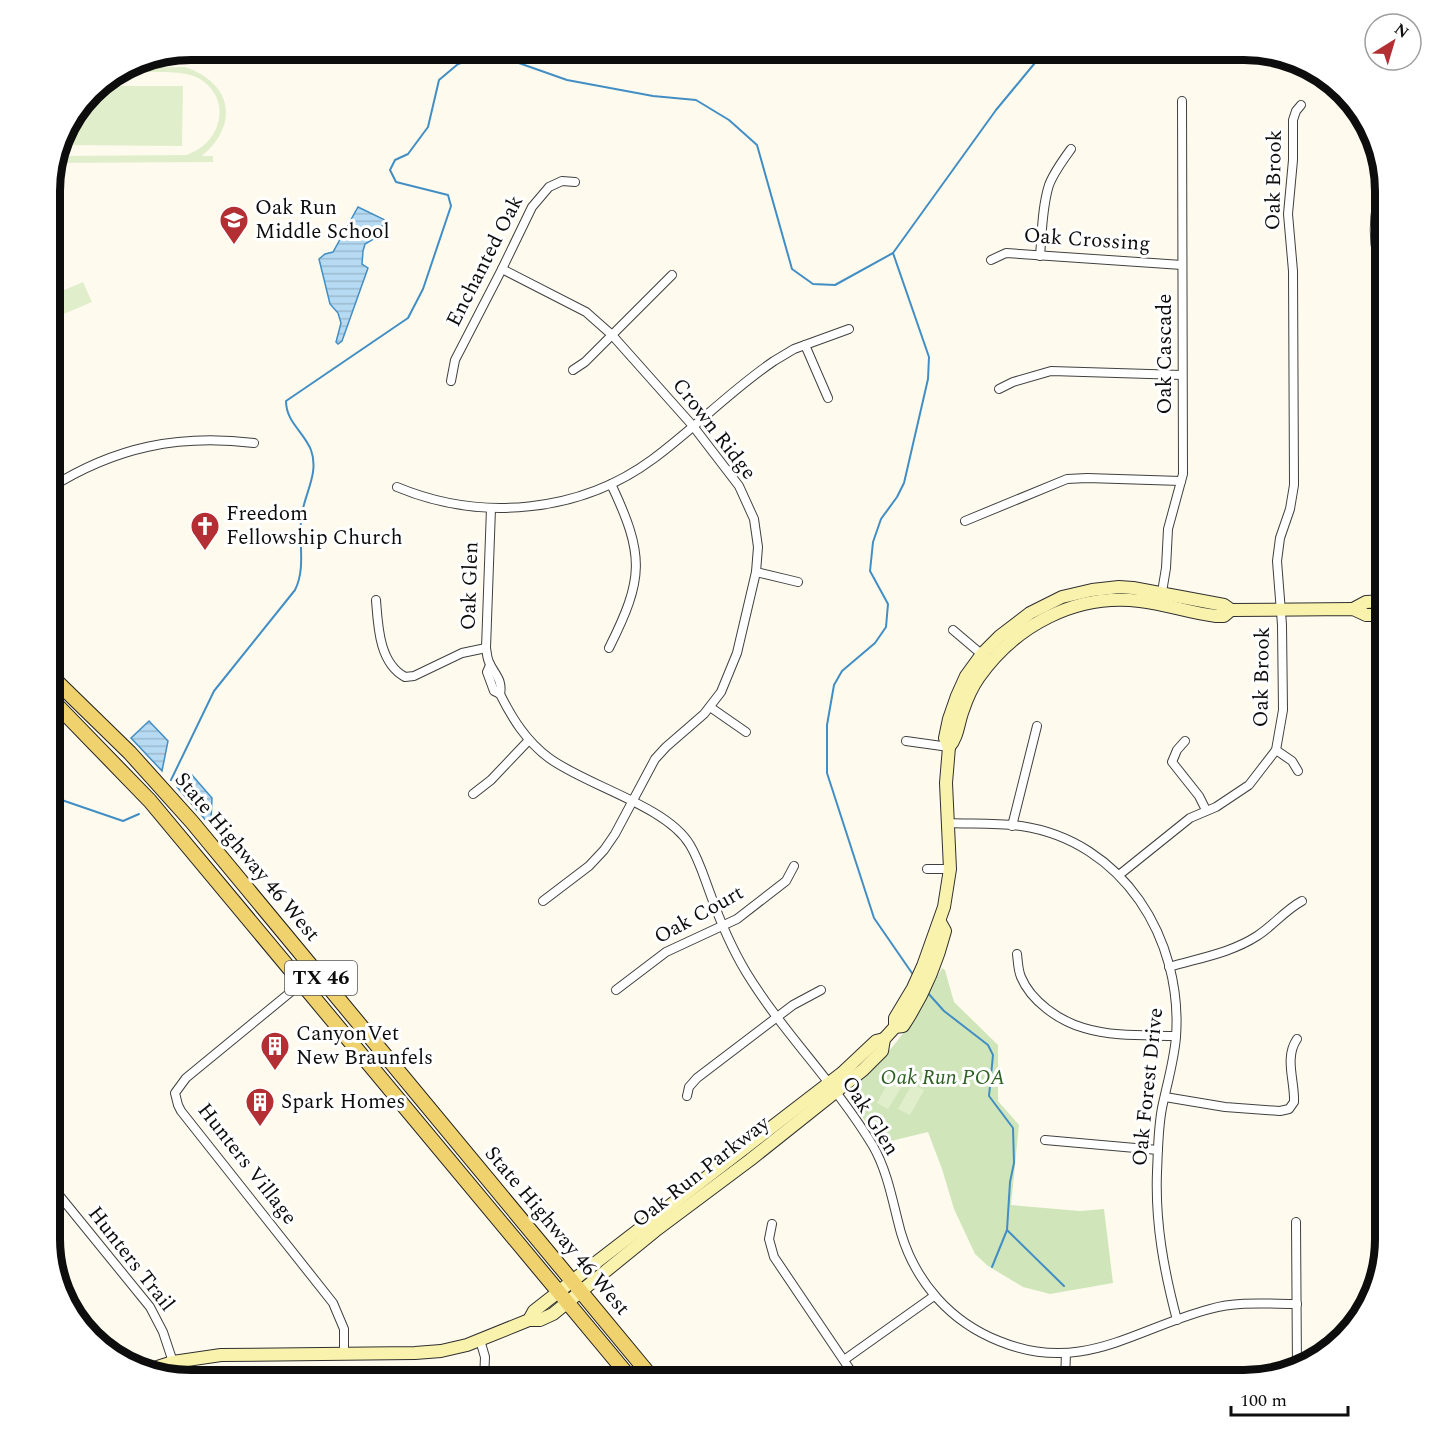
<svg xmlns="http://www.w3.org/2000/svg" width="1435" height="1430" viewBox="0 0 1435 1430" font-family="Spectral,serif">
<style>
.park{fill:#d0e6ba}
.pitch{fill:#e1eecb}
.water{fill:url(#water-rules);stroke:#428ec4;stroke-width:1.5}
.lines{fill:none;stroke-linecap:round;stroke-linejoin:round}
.stream{stroke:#428ec4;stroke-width:2}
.street-casing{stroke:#404040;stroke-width:10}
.secondary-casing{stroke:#2f2f2f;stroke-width:14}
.primary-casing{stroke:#1e1e1e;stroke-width:16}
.street{stroke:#fff;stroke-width:8}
.secondary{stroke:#f9f2ad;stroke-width:12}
.primary{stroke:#efd26d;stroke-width:14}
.labels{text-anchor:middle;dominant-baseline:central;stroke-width:6;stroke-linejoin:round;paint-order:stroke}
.shield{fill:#fff;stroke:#565656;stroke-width:1.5}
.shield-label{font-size:20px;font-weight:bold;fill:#0d0d0d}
.street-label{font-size:21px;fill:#0d0d0d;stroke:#fff}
.poi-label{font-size:21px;fill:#0d0d0d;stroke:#fff;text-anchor:start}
.park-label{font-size:21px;font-style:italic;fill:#2e6022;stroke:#fff}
.rim{fill:none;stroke:#0d0d0d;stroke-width:8}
</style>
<defs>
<pattern id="water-rules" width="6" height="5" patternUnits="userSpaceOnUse" patternTransform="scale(1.5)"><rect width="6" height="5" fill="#b6daf2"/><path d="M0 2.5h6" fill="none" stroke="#9bbace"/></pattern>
</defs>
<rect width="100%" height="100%" fill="#fefbee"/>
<path class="park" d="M 942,968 L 945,970 L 954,1002 L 998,1045 L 998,1101 L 1019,1125 L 1011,1205 L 1080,1211 L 1104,1209 L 1113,1283 L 1050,1294 L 1023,1287 L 988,1266 L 975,1254 L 954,1209 L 942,1169 L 928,1132 L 879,1144 L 850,1097 L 850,1088 C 896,1050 915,1020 942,968 Z"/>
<g class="pitch">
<path d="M 185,67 C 232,83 240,124 202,156 L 213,156 L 213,162 L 55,163 L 57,156 L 186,155 C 224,143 233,95 196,77 C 179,69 136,73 116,73 L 125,68 Z"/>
<polygon points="97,86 183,86 182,146 60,145 64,128"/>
<polygon points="83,282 92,302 59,316 50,296"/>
<polygon points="891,1077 903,1084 888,1109 877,1103"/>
<polygon points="912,1084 924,1090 910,1115 898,1109"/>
</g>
<g class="water">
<polygon points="358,207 385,220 377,237 365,244 363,251 362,264 368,268 342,341 338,344 336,342 341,323 338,313 330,304 319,259 325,254 333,252"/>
<polygon points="149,721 168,741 162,771 131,738"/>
<polygon points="192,775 212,798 211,822 209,824 177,787"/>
</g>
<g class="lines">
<g class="stream">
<polyline points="893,253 929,357 928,379 904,483 897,497 881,519 873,542 870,571 888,604 886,627 875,643 842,671 834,685 827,725 827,773 874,918 914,976"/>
<path d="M 171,780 L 214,691 L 295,590 C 307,566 297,538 302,513 C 306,491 319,472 311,450 C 304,432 286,422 286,401 L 408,318 L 423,289 L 451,206 L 448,195 L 396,182 L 390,170 L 395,160 L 408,154 L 428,127 L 439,80 L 458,64 L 481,57 L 516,62 L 567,80 L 653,96 L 696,100 L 729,120 L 757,145 L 792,269 L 813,284 L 835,285 L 893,253 L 996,110 L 1039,58 L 1050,50"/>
<polyline points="50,796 123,821 139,814"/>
<polyline points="927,992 944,1011 988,1045 993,1055 989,1096 1013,1128 1014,1163 1010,1182 1007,1230 992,1267"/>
<polyline points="1007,1230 1064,1286"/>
</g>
<g class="street-casing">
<g id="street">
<path d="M 1384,182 C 1372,210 1371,250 1385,277"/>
<path d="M 1040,256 C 1042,233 1042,207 1049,185 C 1054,172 1063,160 1071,149"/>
<polyline points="991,260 1006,253 1182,265"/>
<polyline points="502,269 586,312 612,335 693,426 739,486 754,519 758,547 756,572 737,653 721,692 704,714 666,747 655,759 615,834 604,850 589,866 543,901"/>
<polyline points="805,345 828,398"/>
<polyline points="573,370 585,362 672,275"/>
<polyline points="451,381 455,360 502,269 532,207 549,187 562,181 575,182"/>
<polyline points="999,389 1013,382 1051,371 1182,375"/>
<path d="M 397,487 C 481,522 580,513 653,459 C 695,428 731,390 774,361 L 794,349 L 849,329"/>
<path d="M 50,488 C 115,447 178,434 254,443"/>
<path d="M 491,508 L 486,648 C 487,653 487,658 489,662 C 494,674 503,679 500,694"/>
<polyline points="965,521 1067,479 1087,478 1181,481"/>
<polyline points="756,572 798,582"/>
<polyline points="1161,598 1166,568 1168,529 1183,474 1182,101"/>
<path d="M 376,600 C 378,626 379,663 405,677 L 414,676 L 462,653 L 486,648"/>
<polyline points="953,630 986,658"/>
<path d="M 609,648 C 644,578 645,556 611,484"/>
<path d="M 490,665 L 487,672 L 494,691 L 500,694 C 512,718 526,741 549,758 C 587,786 667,806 690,845 C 699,860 704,877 710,893 C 720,921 731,947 746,972 C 783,1033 836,1084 873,1146 C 888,1172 893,1204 901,1233 C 916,1283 951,1322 999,1341 C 1082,1375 1134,1329 1210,1309 C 1238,1301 1268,1304 1297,1304"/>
<polyline points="710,707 746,732"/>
<polyline points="906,741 949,747"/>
<polyline points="1185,741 1177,750 1172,762 1199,796 1206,810"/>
<polyline points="1276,750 1292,761 1298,771"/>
<polyline points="473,794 491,780 529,740"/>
<path d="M 948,823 C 972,824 997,823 1021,826 C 1123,841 1183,939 1176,1037 C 1174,1061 1167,1084 1162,1108 C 1158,1129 1158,1151 1157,1172 C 1155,1223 1164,1271 1177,1320"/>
<polyline points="1012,826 1037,726"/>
<polyline points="927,869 950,869"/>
<polyline points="1119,875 1190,818 1216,807 1249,785 1276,750 1283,710 1282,625 1277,561 1280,538 1290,509 1294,485 1293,271 1288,214 1293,160 1293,120 1296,111 1301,105"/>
<path d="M 1017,954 C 1018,962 1018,970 1021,977 C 1031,1001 1059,1021 1084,1028 C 1113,1037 1146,1035 1176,1036"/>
<path d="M 1169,967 C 1199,958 1231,953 1257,936 C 1273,926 1285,910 1302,901"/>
<polyline points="315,972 186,1078 175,1093 178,1105 181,1111 333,1303 344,1329 344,1354"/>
<polyline points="616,990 666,952 737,919 786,881 794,866"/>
<polyline points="687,1096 689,1087 697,1078 793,1005 821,990"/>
<path d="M 1165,1097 L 1225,1107 L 1280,1111 L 1289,1109 L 1294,1102 C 1295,1081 1284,1058 1297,1039"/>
<polyline points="1045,1140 1158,1150"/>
<polyline points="50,1184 150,1307 163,1332 173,1362"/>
<polyline points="1296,1222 1297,1370"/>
<polyline points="772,1224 769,1239 774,1257 857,1380"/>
<polyline points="480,1340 485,1357 484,1380"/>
<polyline points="844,1360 934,1296"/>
<polyline points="1065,1380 1066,1353"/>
</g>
</g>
<g class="secondary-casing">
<g id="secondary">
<polyline points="1353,609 1366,602 1385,601"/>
<path d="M 949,747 C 958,737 958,723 963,710 C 967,698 972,687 979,677 C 1016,625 1076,593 1140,601 C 1166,604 1190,613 1216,616 L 1224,616 L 1231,610 L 1353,609 L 1366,615 L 1385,615"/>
<polyline points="895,1027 895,1018 913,988 923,966 944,907 950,869 946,783 949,747 945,738 949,719 957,696 966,676 982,654 1000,636 1030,613 1062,597 1092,590 1119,587 1133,588 1224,605 1231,610"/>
<polyline points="529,1320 534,1311 585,1271 842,1073 876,1041 884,1039"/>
<path d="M 145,1371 L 173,1362 L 221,1355 L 415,1353 L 441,1351 L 467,1345 L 529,1320 L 540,1320 L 553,1314 L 655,1231 L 750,1160 L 863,1070 L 882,1051 L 884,1039 L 895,1027 L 903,1026 C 923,996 936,966 945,931 L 940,922"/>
</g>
</g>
<g class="primary-casing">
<g id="primary">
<polyline points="50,675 130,753 192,822 654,1380"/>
<polyline points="50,698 150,801 632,1380"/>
</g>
</g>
<use href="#street" class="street"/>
<use href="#secondary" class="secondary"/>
<use href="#primary" class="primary"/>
</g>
<defs>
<g id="school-pin" transform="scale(1.5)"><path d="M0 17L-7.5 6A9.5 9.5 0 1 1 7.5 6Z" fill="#b32f33" stroke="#fff"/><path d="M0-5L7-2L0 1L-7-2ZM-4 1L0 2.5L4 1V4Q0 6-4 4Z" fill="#fff"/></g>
<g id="church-pin" transform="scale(1.5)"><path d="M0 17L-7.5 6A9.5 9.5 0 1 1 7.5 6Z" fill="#b32f33" stroke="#fff"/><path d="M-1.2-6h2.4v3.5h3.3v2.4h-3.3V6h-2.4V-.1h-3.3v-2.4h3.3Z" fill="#fff"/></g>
<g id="building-pin" transform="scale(1.5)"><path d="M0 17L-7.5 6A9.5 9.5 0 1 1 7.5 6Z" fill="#b32f33" stroke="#fff"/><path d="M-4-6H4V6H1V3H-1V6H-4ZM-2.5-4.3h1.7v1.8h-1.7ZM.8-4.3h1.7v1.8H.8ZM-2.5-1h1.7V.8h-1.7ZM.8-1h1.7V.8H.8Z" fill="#fff"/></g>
</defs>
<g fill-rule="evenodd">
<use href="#school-pin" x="234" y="220"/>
<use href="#church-pin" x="205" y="526"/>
<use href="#building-pin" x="275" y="1046"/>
<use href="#building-pin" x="260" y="1102"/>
</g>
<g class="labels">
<rect class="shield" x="285" y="961" width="72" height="34" rx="4.5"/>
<g class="shield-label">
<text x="321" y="978">TX 46</text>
</g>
<g class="street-label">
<text transform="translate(1274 180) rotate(-89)">Oak Brook</text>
<text transform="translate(1087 240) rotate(4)">Oak Crossing</text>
<text transform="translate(485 261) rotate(-63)">Enchanted Oak</text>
<text transform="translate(1165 354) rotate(-90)">Oak Cascade</text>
<text transform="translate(714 429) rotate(52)">Crown Ridge</text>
<text transform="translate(470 586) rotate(-88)">Oak Glen</text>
<text transform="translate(1262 677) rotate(-89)">Oak Brook</text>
<text transform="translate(247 857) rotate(50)">State Highway 46 West</text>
<text transform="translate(699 915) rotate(-29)">Oak Court</text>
<text transform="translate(1148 1087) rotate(-84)">Oak Forest Drive</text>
<text transform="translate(870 1116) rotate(58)">Oak Glen</text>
<text transform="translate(247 1164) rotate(52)">Hunters Village</text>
<text transform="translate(701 1172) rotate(-38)">Oak Run Parkway</text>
<text transform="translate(557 1231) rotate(50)">State Highway 46 West</text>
<text transform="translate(131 1259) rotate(52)">Hunters Trail</text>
</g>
<g class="poi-label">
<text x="255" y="208">Oak Run<tspan x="255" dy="24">Middle School</tspan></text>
<text x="226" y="514">Freedom<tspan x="226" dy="24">Fellowship Church</tspan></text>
<text x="296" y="1034">CanyonVet<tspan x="296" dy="24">New Braunfels</tspan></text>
<text x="281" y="1102">Spark Homes</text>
</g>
<g class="park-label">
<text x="943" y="1078">Oak Run POA</text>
</g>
</g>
<path d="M0 0H1435V1430H0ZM191 60H1244A131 131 0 0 1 1375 191V1239A131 131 0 0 1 1244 1370H191A131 131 0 0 1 60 1239V191A131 131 0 0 1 191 60Z" fill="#fff" fill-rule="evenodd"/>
<path class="rim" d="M191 60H1244A131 131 0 0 1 1375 191V1239A131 131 0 0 1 1244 1370H191A131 131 0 0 1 60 1239V191A131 131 0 0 1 191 60Z"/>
<g transform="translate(1393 42) rotate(37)"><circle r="28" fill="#ffffff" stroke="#9e9e9e" stroke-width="1.5"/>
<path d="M0-4.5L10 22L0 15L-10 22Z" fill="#b32f33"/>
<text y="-9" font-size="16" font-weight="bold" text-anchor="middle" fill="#0d0d0d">N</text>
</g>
<path d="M1231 1406v9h117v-9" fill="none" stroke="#0d0d0d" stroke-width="3"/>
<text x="1240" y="1406" font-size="18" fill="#0d0d0d" stroke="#ffffff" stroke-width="4.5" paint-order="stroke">100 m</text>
</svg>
